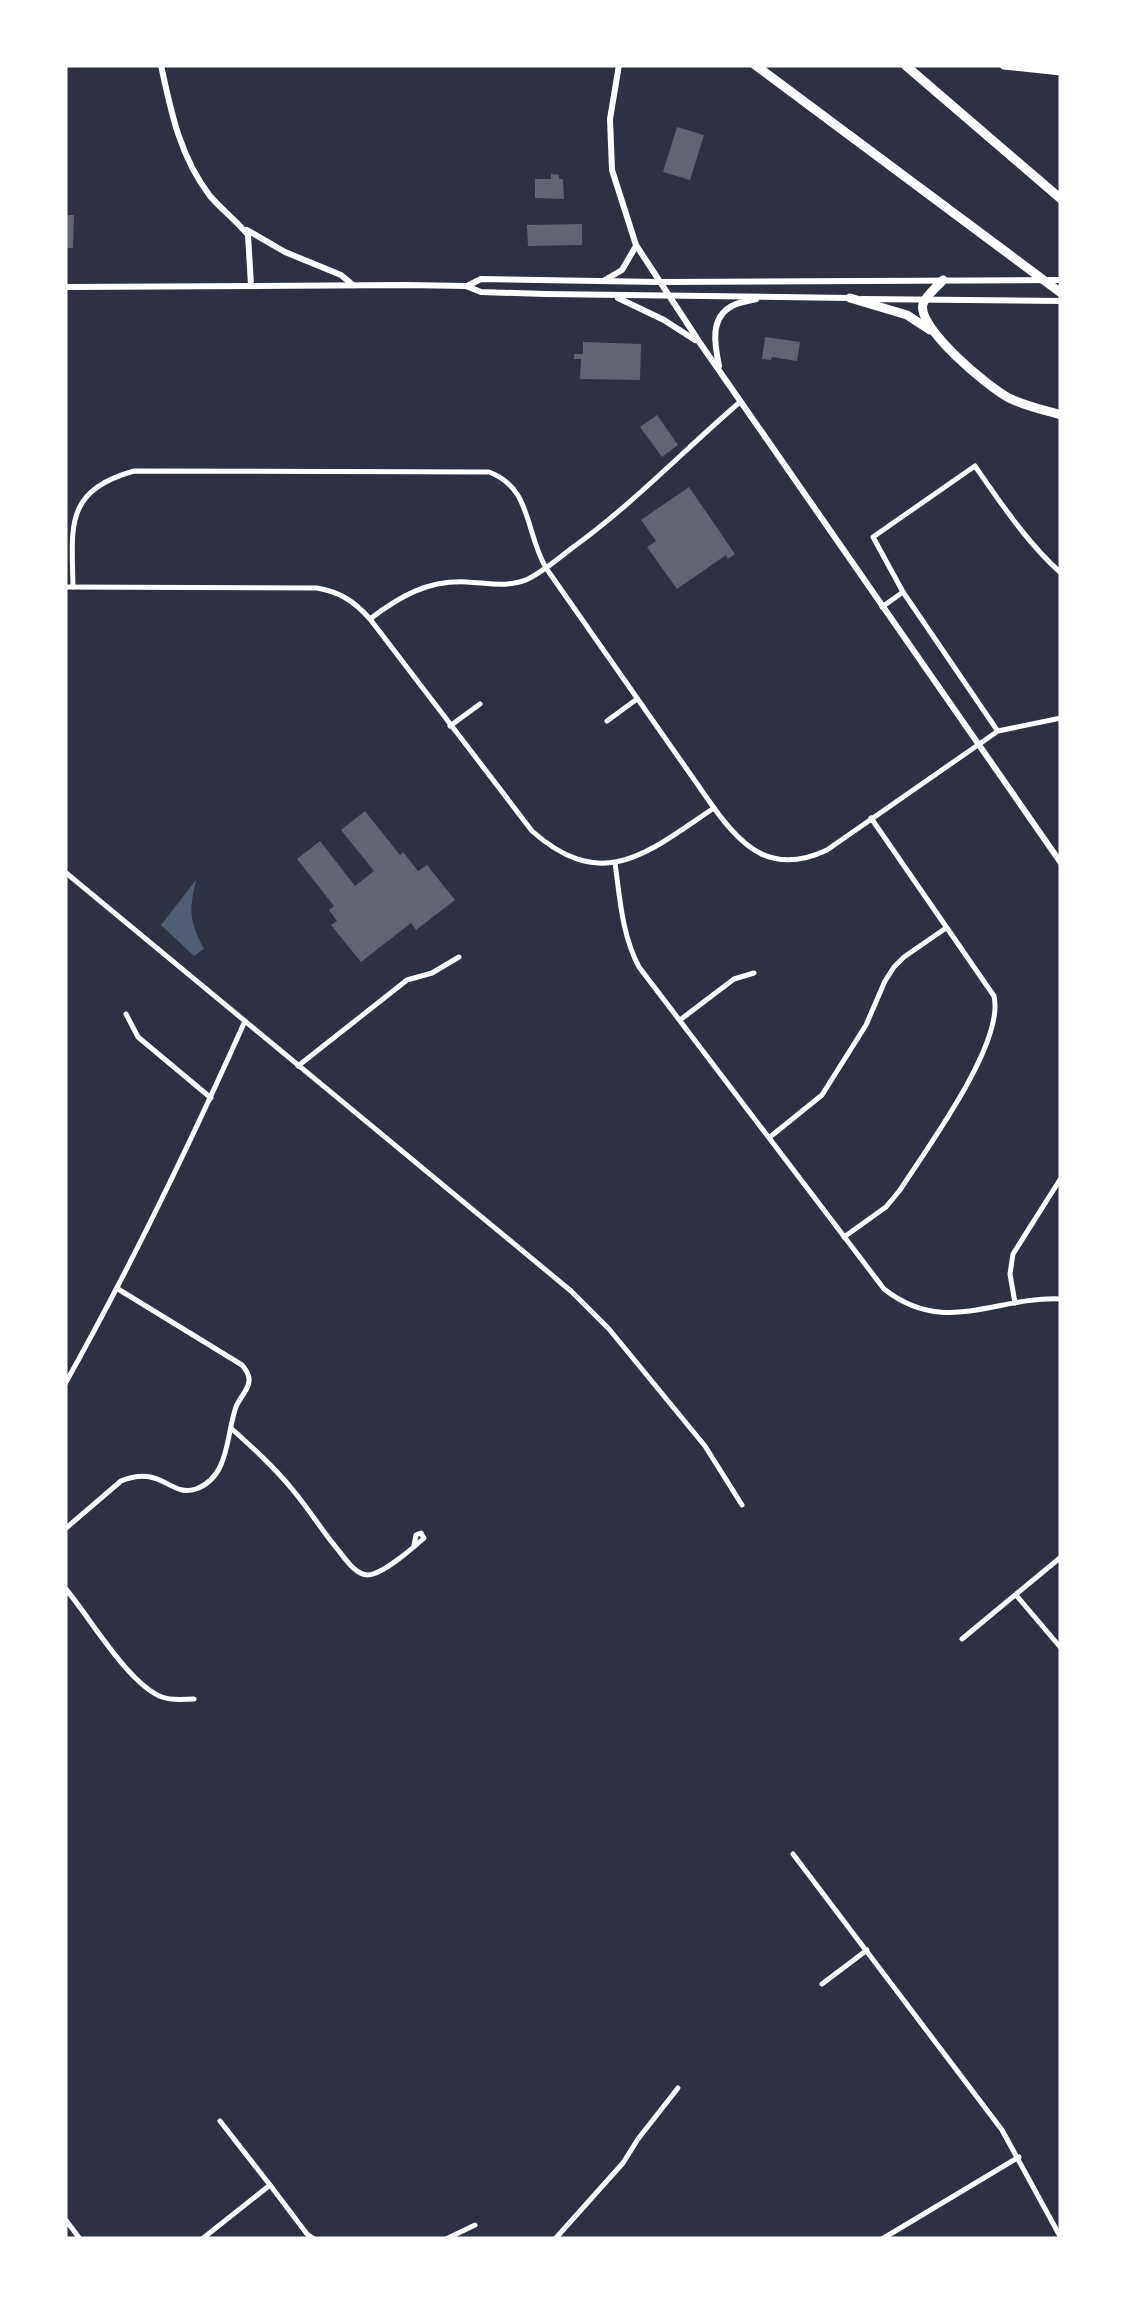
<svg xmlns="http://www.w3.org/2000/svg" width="1126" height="2304" viewBox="0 0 1126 2304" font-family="'Source Sans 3',sans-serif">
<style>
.water{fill:#4f5d75}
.building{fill:#626471}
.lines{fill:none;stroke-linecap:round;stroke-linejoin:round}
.minor{stroke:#fff;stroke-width:5}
.tertiary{stroke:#fff;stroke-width:6}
.secondary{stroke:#fff;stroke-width:6}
.motorway{stroke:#fff;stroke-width:9}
</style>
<rect width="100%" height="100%" fill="#2d3142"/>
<path class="water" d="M 196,880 C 189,912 189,919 204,949 L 194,956 L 161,925 Z"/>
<g class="building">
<polygon points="677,127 704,135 690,180 663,172"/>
<polygon points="551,174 559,175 559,179 563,179 564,199 535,198 535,179 551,179"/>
<polygon points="65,215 74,215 73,248 65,248"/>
<polygon points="582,224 582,245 528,246 527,225"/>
<polygon points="765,337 800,342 797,361 772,357 771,360 762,359"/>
<polygon points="583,342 641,344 640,380 580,379 581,359 574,359 574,354 583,354"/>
<polygon points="657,415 678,445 662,457 640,427"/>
<polygon points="689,487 735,554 728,559 726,555 677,589 647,547 656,541 641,520"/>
<polygon points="365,811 400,855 403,852 418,871 427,865 455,900 416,930 411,923 361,962 331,925 337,921 329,910 334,906 297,859 320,841 355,886 374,871 341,830"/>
</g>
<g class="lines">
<g class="minor">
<path d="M 65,587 L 317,588 C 340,592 354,601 370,619 L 532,831 C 604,895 649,851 714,808"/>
<path d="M 73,587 C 72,526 64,491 134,471 L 489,472 C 532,488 525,532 546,568 L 714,808 C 744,850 774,875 827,850 L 998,731 L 1061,718"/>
<polyline points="882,607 903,592"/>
<path d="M 370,619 C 400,596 428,580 467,582 C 488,583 508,588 528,579 C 544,571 558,559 572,548 C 632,505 684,450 740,402"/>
<polyline points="607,721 637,699"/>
<polyline points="450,726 480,704"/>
<path d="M 997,730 L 903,592 L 873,537 L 975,466 C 1000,502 1028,544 1061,573"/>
<path d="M 615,863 C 620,899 622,935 639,967 L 884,1289 C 945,1337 995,1296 1061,1299"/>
<polyline points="65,872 571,1291 609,1329 705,1446 742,1505"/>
<polyline points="126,1014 138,1037 211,1098"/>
<polyline points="680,1020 734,979 754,973"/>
<polyline points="298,1066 407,980 432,973 459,957"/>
<polyline points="770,1137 822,1095 866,1025 885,981 894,967 904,957 946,928"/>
<path d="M 844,1237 L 886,1207 L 900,1190 C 927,1148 1005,1043 994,996 L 871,818"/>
<polyline points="1015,1303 1010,1274 1013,1254 1061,1178"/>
<path d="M 65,1384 C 131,1266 190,1144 245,1021"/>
<path d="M 232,1429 C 253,1448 274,1467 292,1489 C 309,1509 322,1531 339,1551 C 346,1560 356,1575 368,1575 C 382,1575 414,1547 424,1538 L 421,1533 L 416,1535 L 414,1545"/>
<path d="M 65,1529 L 121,1481 C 162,1464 170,1498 196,1489 C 230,1477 226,1434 236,1407 C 239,1398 250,1389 249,1379 C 249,1373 245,1369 242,1365 L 118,1289"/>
<path d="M 65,1588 C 89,1616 128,1684 162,1697 C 172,1701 184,1699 194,1699"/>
<polyline points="1016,1595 1061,1648"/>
<polyline points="962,1639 1061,1557"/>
<polyline points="793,1854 1002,2130 1061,2238"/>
<polyline points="822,1984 867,1950"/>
<polyline points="270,2185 307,2234 314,2239"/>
<polyline points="65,2219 80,2239"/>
<polyline points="202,2239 270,2185 220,2121"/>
<polyline points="446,2239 475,2225"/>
<polyline points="555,2239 623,2163 638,2139 678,2088"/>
<polyline points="882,2239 1019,2157"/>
</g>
<g class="tertiary">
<path d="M 161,65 C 171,112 180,157 210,196 C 222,210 237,221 248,235 L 251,285"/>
<polyline points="247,230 285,252 341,275 353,285"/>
</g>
<g class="secondary">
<polyline points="619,65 610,119 612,170 636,245 700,343 1061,863"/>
<polyline points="605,280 622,270 636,246"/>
<polyline points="467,286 481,279 659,282 1061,280"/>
<polyline points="65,287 406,285 466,286 481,292 545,294 850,298"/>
<polyline points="618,298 664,320 695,340"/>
<polyline points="862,299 1061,301"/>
<path d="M 719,366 C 715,346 709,318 732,306 C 738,302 749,301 756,299"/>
</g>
<g class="motorway">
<polyline points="755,65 1061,293"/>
<polyline points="905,65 1061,199"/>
<polyline points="1004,65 1061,71"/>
<path d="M 943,280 C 937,287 926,295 923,304 C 916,327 989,388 1009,398 C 1025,406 1044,410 1061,415"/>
<polyline points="850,298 907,315 930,330"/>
</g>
</g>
<rect width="1126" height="2304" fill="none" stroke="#ffffff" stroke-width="135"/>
</svg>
